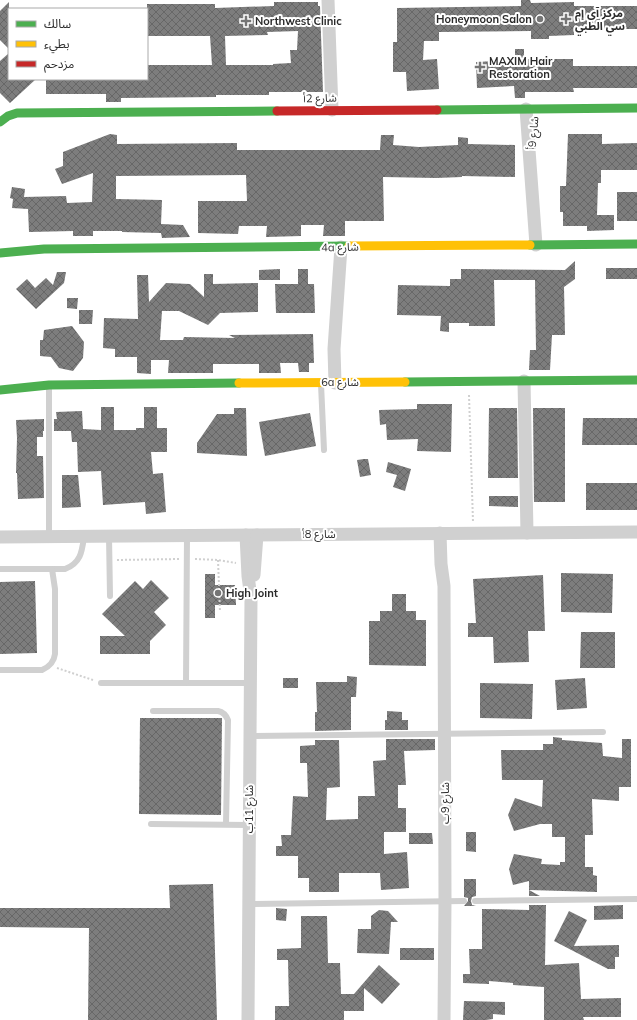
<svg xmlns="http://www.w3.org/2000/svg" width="637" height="1020" viewBox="0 0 637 1020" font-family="Mulish,'Noto Sans Arabic',sans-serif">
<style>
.building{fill:url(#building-cross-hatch);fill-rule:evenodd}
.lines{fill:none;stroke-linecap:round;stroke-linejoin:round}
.path{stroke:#d0d0d0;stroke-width:2;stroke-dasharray:2 2;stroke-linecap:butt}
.lane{stroke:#d0d0d0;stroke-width:6}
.street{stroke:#d0d0d0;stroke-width:13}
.fast{stroke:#4caf50;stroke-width:9}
.slow{stroke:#ffc107;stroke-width:9}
.jam{stroke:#c62828;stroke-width:9}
.poi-dot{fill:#757575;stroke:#fff;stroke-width:1.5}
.labels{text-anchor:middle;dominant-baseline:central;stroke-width:4;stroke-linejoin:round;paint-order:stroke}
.poi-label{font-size:11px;font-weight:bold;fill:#2b2b2b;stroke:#fff;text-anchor:start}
.street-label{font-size:11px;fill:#2b2b2b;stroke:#fff}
</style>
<defs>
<pattern id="building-cross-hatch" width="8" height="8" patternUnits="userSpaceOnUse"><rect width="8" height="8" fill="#7d7d7d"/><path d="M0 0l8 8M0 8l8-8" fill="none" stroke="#676767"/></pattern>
</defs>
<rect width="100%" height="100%" fill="#fff"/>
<g class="building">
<polygon points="521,0 530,0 531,3 574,2 574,6 637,6 637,29 574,29 574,35 549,36 549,39 531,39 531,31 439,32 439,41 424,41 423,60 437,59 439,89 407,91 406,72 393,72 393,42 397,42 397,8 521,6"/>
<polygon points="9,2 9,49 0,40 0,11"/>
<path d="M 274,2 L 318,2 L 318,6 L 320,6 L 323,92 L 269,92 L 269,95 L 216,95 L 216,97 L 121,98 L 121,102 L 106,102 L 106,94 L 46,94 L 46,79 L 147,79 L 147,65 L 212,65 L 210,36 L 147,36 L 147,4 L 215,4 L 215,8 L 274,6 ZM 298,31 L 297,50 L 290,50 L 291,63 L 273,64 L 273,65 L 226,65 L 225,36 L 268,35 L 267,32 Z"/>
<polygon points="515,49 524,49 524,59 573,59 573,66 637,66 637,88 573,88 574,92 525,92 525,98 515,98 514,86 477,88 476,62 515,60"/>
<polygon points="9,53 9,79 36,79 10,103 0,93 0,61"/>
<polygon points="110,134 117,135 117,144 237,143 237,150 380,150 381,135 394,135 393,145 419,147 458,145 458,137 468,138 468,144 515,145 515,177 462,176 462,177 436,178 383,177 384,221 345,221 345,236 323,236 324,225 301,225 301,236 266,237 267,226 239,226 238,234 198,233 198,201 247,201 246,175 116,176 116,199 162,200 161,224 183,225 190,237 162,238 161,233 122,232 122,231 93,231 93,236 73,236 73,231 29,232 28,209 12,208 13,199 10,198 12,187 25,189 24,197 66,196 67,203 92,202 93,173 62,184 55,169 63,166 63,152"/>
<polygon points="568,134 602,134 602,144 637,143 637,170 601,170 601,183 598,183 597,215 614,215 614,230 587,231 587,226 563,226 563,212 560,212 560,186 566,186"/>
<rect x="617" y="192" width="20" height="29"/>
<polygon points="575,261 575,279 564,287 565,335 552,335 550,370 529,370 530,350 536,350 535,280 494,280 495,326 469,326 469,323 449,323 449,332 440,331 441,316 397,315 398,285 450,286 450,279 461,279 461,269 565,270"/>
<rect x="606" y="268" width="31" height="11"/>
<polygon points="280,269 280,280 259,280 259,270"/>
<polygon points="298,269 308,269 308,284 314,284 315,313 276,313 275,284 298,284"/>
<polygon points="57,272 66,272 64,283 36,309 16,289 27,279 35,288 46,278 53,285"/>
<polygon points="204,274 213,274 213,284 258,283 258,312 220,313 208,325 179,311 162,311 160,340 183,340 184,337 235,338 229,335 313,334 314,363 309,363 309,372 299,372 298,363 280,363 281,373 259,373 259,364 213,364 213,373 168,373 169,360 151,360 151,374 137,373 137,357 115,357 115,349 103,348 104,318 138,319 137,275 148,275 149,302 166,283 190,284 204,297"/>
<polygon points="67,298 78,298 77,309 67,308"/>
<polygon points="79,310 93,310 92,324 79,324"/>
<polygon points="72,326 84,342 83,358 73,371 59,368 51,357 40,356 40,340 43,340 44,330"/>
<polygon points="417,404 452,404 451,452 417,451 418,439 387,440 386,424 380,425 379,410 417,409"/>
<polygon points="101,407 114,407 114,430 136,430 136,428 144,428 144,407 157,407 157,428 167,428 167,452 151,452 153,474 163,473 166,512 146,514 145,502 103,505 101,471 78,472 77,442 72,442 71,431 54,431 54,419 57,419 56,412 82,411 83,429 101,430"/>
<polygon points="234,408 246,408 247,456 197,453 197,443 217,414 234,414"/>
<polygon points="489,408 517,408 518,478 488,478"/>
<polygon points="533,408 565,408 565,502 534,502"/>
<polygon points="310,413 316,446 265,456 259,422"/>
<polygon points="583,418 637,418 637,445 582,445"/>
<polygon points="44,419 44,431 43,431 43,437 37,437 37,456 43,456 44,498 18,499 17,473 16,473 17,438 16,420"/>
<polygon points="364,459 368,459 371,475 360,477 357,460"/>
<polygon points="388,462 411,469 405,491 393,487 397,475 386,472"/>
<polygon points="62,475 78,475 81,507 62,508"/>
<rect x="586" y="483" width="51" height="27"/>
<polygon points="489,496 518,496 518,507 489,506"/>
<polygon points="561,573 613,574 612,613 561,612"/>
<polygon points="205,574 215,574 215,585 235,585 236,605 215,605 215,618 205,618"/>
<polygon points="543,575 545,631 528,631 529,662 494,663 493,637 468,637 468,623 476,623 473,579"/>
<polygon points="151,580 169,598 154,612 166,625 150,641 150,654 100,654 100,636 125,636 102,614 135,581 143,589"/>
<polygon points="35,581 37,653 0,654 0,582"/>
<polygon points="392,594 406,594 406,611 416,611 416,620 426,620 426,666 369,665 369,621 380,621 380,611 392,611"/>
<polygon points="581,632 615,632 615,668 580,668"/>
<polygon points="347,676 357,677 356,697 351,697 351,730 315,731 315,712 317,712 316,682 347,682"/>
<rect x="283" y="678" width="15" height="10"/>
<polygon points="585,678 587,708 557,710 555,680"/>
<polygon points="480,683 533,684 532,719 480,718"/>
<polygon points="387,711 402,712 402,720 408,720 408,730 385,730 385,720 387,720"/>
<polygon points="140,718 222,718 221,815 139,814"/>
<polygon points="553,737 562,738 562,740 602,743 603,756 622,758 622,739 631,739 631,787 619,787 619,801 592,799 593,835 585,835 585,867 593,867 593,875 597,876 597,892 529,890 540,896 529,896 529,881 513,885 509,869 514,854 542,859 541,864 560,865 560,862 565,862 565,837 552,837 552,824 540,824 514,831 508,815 515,798 542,807 543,780 502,780 501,750 543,750 543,744 553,744"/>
<polygon points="386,739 435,739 435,750 404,751 406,785 398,785 398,808 406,808 406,832 384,832 384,854 407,852 409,888 381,890 380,873 339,873 339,892 309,892 309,878 298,878 298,856 276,856 276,846 282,846 281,835 291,835 293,796 308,797 307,763 300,763 300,746 315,745 315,740 339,740 340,787 327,788 326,820 358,819 358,796 375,796 373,761 386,760"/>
<polygon points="466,832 476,832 476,852 466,851"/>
<polygon points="409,833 432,833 433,844 409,844"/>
<polygon points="464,879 476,879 476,896 472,897 471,901 472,905 476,906 464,906 468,901 468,898 464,897"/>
<polygon points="213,884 217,1020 88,1020 89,928 0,927 0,908 170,908 169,885"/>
<polygon points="529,905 546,905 545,965 579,963 581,999 621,998 621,1017 583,1017 584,1020 544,1020 544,987 513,985 513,983 489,981 489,984 463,983 463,974 470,974 469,949 482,949 482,909 529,910"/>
<polygon points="623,905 623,919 594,920 594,906"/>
<polygon points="276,908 287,909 286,921 276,920"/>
<polygon points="379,910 388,911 398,922 391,922 389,954 357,953 358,929 371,929 371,916"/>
<polygon points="569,911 587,920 574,946 619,945 619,957 615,957 615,969 608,969 554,941"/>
<polygon points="301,916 327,916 328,963 340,963 341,994 354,994 379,965 400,984 382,1004 364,988 364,1011 344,1011 344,1020 275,1020 275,1006 289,1006 288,960 277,960 277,949 301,948"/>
<rect x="400" y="948" width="34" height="12"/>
<polygon points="464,1001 505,1002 505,1015 493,1014 493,1019 486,1020 463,1020"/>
</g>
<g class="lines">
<g class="path">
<polyline points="469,395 473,522"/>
<polyline points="195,559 218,560 236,563"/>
<polyline points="117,560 179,559"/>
<polyline points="218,560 220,612"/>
<polyline points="57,668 93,680"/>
</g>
<g class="lane">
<polyline points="321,384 324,450"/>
<polyline points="109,536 110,596"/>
<polyline points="49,537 49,387"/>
<path d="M 0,569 L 65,569 C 81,563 82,551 84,537"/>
<path d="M 0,670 L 42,670 C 49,667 54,662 55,654 L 55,589 L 52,569"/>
<polyline points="101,683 250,683"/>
<polyline points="186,683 187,536"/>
<path d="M 153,711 L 218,711 C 223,712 226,715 228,720 L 226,824"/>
<polyline points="250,736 603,732"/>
<polyline points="151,824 249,825"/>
<polyline points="475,901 637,899"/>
<polyline points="249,904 464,901"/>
</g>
<g class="street">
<polyline points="328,0 332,110"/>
<polyline points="526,109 536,245"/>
<polyline points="524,381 527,533"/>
<polyline points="335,383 334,349 341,247"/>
<polyline points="440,533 441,564 444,586 445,901 444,1020"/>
<polyline points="246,535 248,576 251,598 248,1020"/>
<polyline points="0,537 637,532"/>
<polyline points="254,575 257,535"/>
</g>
<g class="fast">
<polyline points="437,110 637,108"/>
<polyline points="0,122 8,116 17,113 277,111"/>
<polyline points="530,245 637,244"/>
<polyline points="0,253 44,249 349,246"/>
<polyline points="405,382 637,380"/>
<polyline points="0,390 49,385 239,383"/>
</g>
<g class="slow">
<polyline points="349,246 530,245"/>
<polyline points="239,383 405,382"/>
</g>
<polyline class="jam" points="277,111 437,110"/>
</g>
<g class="poi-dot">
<circle cx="540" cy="19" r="4"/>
<path d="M564 13h4v4h4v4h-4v4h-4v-4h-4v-4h4z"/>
<path d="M244 15h4v4h4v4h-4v4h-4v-4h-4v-4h4z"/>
<path d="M478 61h4v4h4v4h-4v4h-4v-4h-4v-4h4z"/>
<circle cx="218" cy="593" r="4"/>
</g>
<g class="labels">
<g class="poi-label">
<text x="575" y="13">مركز آي إم<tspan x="575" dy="13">سي الطبي</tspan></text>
<text x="532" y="19" text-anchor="end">Honeymoon Salon</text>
<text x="255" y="21">Northwest Clinic</text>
<text x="489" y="61">MAXIM Hair<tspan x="489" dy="13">Restoration</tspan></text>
<text x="226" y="593">High Joint</text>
</g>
<g class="street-label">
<text transform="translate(320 98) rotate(-1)">شارع 2أ</text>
<text transform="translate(533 133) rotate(-85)">شارع 9أ</text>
<text transform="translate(340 247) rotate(-1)">4a شارع</text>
<text x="340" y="382">6a شارع</text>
<text x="319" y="534">شارع 8أ</text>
<text transform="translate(445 803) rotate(-90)">شارع 9ب</text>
<text transform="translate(249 809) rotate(-90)">شارع 11ب</text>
</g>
</g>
<rect x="8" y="8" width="140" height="72" fill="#ffffff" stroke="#aaaaaa"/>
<rect x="16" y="21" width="20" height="6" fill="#4caf50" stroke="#aaaaaa"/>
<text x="44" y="28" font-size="12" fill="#2b2b2b">سالك</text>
<rect x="16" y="41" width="20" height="6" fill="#ffc107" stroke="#aaaaaa"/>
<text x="44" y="48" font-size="12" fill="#2b2b2b">بطيء</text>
<rect x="16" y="61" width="20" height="6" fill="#c62828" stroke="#aaaaaa"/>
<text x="44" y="68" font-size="12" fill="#2b2b2b">مزدحم</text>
</svg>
